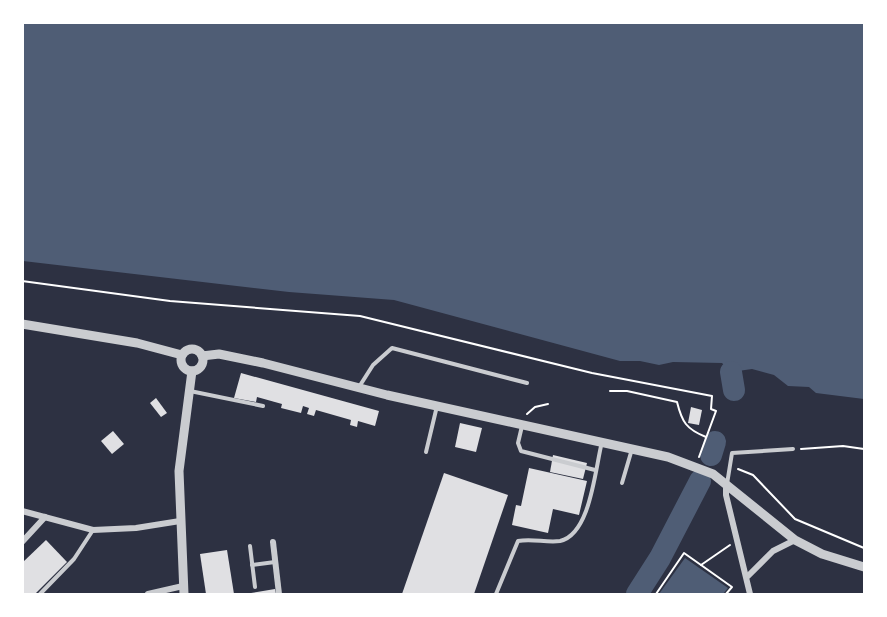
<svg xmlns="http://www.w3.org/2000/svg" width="887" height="617" viewBox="0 0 887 617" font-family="'Space Grotesk',sans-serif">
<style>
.water{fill:#4f5d75}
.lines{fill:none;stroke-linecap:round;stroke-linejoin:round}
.river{stroke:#4f5d75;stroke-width:22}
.building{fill:#e0e0e3}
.path{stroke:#fff;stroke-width:2}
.service{stroke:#caccd0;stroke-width:4}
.minor{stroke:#caccd0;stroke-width:6}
.tertiary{stroke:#caccd0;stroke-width:9}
</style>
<rect width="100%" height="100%" fill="#2d3142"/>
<g class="water">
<polygon points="23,22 864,23 864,399 816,393 809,387 788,386 774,375 752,369 731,372 722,363 673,362 659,365 640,361 620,361 394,300 289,292 23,261"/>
<polygon points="685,558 728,588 723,594 659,594"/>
</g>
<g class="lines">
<g class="river">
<polyline points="731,372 734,390"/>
<polyline points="711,455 715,442"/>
<polyline points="637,594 660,558 700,481"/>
</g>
</g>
<g class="building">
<polygon points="241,373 379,411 375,426 358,421 357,427 350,425 351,420 316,410 314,416 307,414 309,408 303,406 301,413 281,408 282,404 257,397 256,402 234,398"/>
<polygon points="156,398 167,413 161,417 150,403"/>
<polygon points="691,407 702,410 699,425 688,423"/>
<polygon points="460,423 482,428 476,452 455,447"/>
<polygon points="113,431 124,444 112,454 101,441"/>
<polygon points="553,455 587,463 583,479 550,472"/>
<polygon points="529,468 587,481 579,515 553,509 548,533 512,525 516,505 521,506"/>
<polygon points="444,473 508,495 474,594 402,594"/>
<polygon points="46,540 67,562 35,594 22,594 22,563"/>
<polygon points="227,550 234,594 206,594 200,554"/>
<polygon points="275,589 276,594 251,594 251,593"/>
</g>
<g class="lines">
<g class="path">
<polyline points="22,281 170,301 360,316 592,373 712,396 711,409 716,411 699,457"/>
<path d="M 610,391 L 627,391 L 677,402 C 682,422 686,429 706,437"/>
<polyline points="527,414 535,407 548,404"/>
<polyline points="801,449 843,446 864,449"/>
<polyline points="738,469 753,475 795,519 864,548"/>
<polyline points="701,565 732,587 726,594"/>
<polyline points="656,594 684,553 701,565 730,545"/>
</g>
<g class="service">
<polyline points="359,387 373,365 392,348 527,383"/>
<polyline points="190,391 263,406"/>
<polyline points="522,426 518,443 521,451 595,470"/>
<polyline points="426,452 437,406"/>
<polyline points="622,483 632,449"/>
<polyline points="727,484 732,453 793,449"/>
<polyline points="250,546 255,587"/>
<polyline points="252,565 275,562"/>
<polyline points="40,594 74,559 93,530"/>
<path d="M 496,594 L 518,541 C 532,538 546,543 560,541 C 591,534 595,468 602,442"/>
</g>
<g class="minor">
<polyline points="726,485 726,495 750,594"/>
<polyline points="22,511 93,530 136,528 180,521"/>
<polyline points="22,542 45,517"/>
<polyline points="273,542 279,594"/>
<polyline points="748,576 773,551 795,540"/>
<polyline points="148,594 183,586"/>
</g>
<g class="tertiary">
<polyline points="22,324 137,343 182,355"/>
<circle cx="192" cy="360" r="11"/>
<polyline points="202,356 219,354 263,363 387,395 668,457 713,474 795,540 822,554 864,567"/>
<polyline points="184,594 179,471 192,371"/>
</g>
</g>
<rect width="887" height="617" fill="none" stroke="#ffffff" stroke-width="48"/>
</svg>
